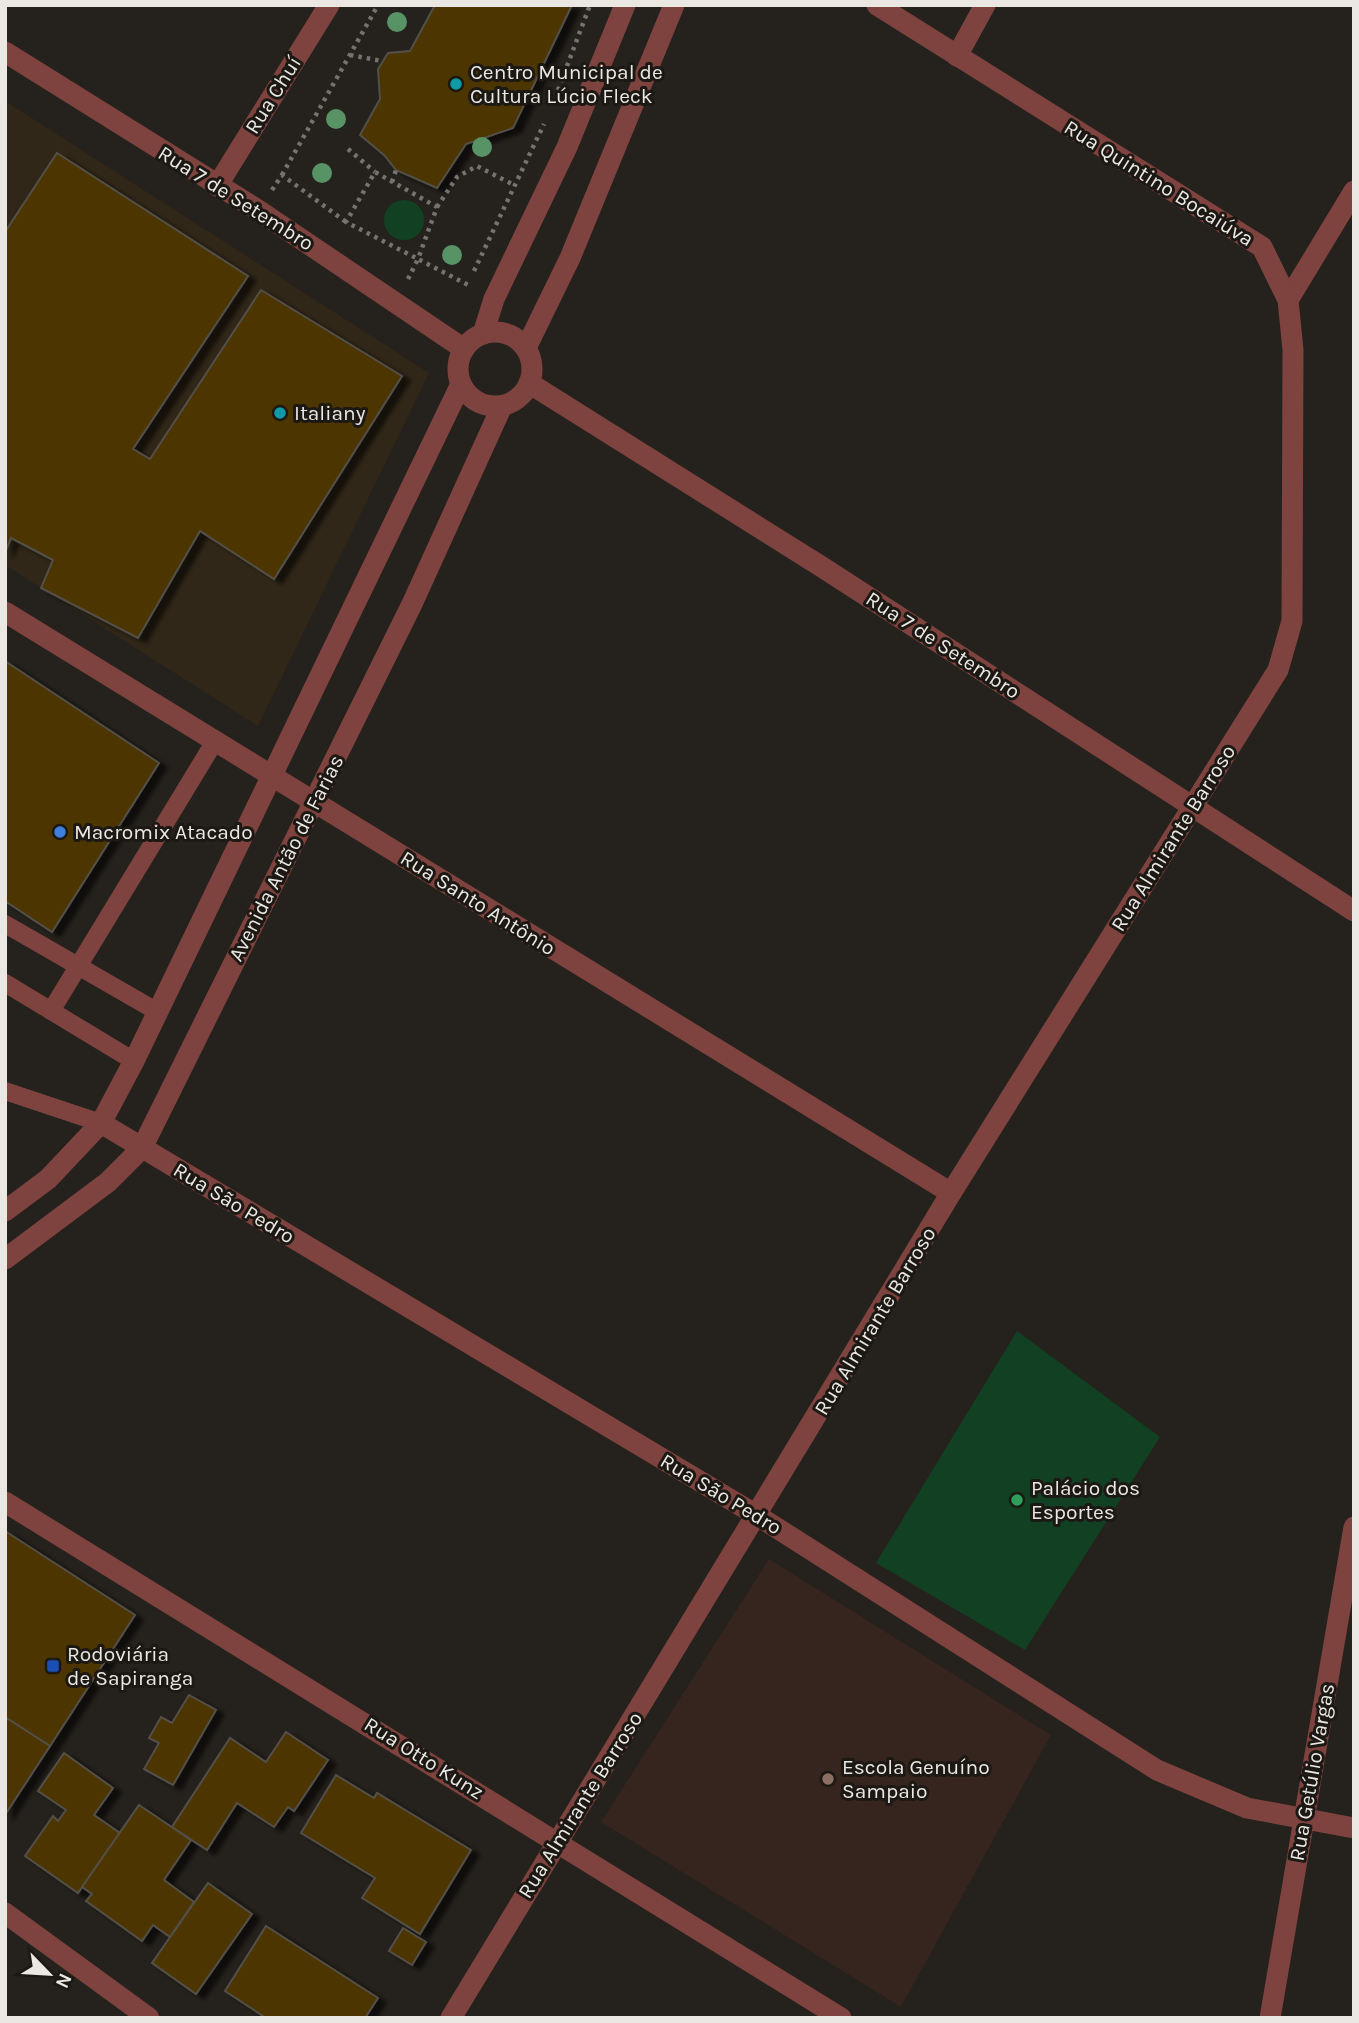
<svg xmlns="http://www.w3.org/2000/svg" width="1359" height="2023" viewBox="0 0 1359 2023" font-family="Karla,sans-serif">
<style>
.industrial{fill:#312718}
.education{fill:#36241e}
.green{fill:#124022}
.building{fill:#4e3500;stroke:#534f49;stroke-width:2;filter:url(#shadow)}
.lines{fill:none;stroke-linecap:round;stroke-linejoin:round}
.path{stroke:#76726e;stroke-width:4.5;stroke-dasharray:3.5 5;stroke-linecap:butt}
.service{stroke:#7e433e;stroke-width:18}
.minor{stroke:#7e433e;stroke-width:21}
.tree{fill:#589366}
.culture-dot{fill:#0f9aa8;stroke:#1c1813;stroke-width:2.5}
.shop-dot{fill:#3f7fe0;stroke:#1c1813;stroke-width:2.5}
.leisure-dot{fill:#2e9e5b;stroke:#1c1813;stroke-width:2.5}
.transit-dot{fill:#1a4fb4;stroke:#1c1813;stroke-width:2.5}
.education-dot{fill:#8d6e63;stroke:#1c1813;stroke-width:2.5}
.labels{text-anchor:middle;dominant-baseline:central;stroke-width:6;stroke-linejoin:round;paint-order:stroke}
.poi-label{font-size:21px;fill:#ebe8e4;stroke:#1c1813;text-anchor:start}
.street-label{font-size:21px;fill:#ebe8e4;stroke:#1c1813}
</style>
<defs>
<filter id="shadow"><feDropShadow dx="8" dy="4.5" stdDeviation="2" flood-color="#0009"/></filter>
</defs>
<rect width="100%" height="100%" fill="#25211c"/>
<polygon class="industrial" points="5,101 429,373 258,726 5,565"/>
<polygon class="education" points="769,1559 1051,1735 901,2007 601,1822"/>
<g class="green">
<circle cx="404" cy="220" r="20"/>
<polygon points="1017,1331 1160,1437 1025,1650 876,1563"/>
</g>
<g class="building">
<polygon points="435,5 572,5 513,128 466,144 437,188 396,170 384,155 360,135 380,99 378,69 388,53 410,51"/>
<polygon points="57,153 248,276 133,449 150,459 261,290 402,376 274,579 200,531 138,638 41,588 53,560 11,538 5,553 5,232"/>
<polygon points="5,661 159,763 52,932 5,901"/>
<polygon points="5,1531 135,1615 50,1746 5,1717"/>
<polygon points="189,1695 216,1710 173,1785 144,1769 159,1743 149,1738 161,1717 172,1723"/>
<polygon points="5,1717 50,1746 5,1815"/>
<polygon points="286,1732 328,1760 294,1811 288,1807 274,1827 237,1803 207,1850 172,1827 230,1738 266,1762"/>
<polygon points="64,1753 113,1788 94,1815 120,1833 78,1893 25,1856 53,1816 58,1821 66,1810 38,1791"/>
<polygon points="336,1775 374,1798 377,1793 471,1850 420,1934 362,1898 375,1878 301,1833"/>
<polygon points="139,1805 191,1840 164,1880 194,1902 170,1937 153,1925 142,1941 86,1901 92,1894 82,1887"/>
<polygon points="208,1883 252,1914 196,1994 152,1963"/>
<polygon points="266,1926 378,1998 365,2018 266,2018 225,1991"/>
<polygon points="403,1928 426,1942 412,1965 389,1951"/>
</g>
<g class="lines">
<g class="path">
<polyline points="350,55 382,61"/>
<polyline points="558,90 590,5"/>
<polyline points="348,149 375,172"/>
<polyline points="282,175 378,5"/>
<polyline points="392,182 396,170"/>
<polyline points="272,190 282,175 346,222"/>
<polyline points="437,207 457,177 477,166 514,185"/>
<polyline points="474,271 544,124"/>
<polyline points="408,279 418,259 346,222 375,172 437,207 418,259 472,287"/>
</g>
<g class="service">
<polyline points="5,924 158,1012"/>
<polyline points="5,983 134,1061"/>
<polyline points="51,1011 215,741"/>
<polyline points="5,1091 101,1123"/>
</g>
<g class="minor">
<polyline points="5,52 258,210 464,349"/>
<polyline points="957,56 985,5"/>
<polyline points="217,186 329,5"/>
<polyline points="1288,300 1354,191"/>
<circle cx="495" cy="369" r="37"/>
<polyline points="483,334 494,299 567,147 625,5"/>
<polyline points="526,348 570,258 674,5"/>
<polyline points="529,383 822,567 1354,911"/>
<polyline points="5,612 951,1193"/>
<polyline points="101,1123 758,1516 1157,1770 1247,1808 1354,1828"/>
<polyline points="5,1211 48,1179 101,1123 134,1061 461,384"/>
<polyline points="5,1259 108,1182 142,1148 412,604 502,406"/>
<polyline points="5,1502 841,2018"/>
<polyline points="5,1913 149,2018"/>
<polyline points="451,2018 951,1193 1278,670 1292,621 1293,350 1288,300 1262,247 877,5"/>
<polyline points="1270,2018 1354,1527"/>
</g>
</g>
<g class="tree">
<circle cx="397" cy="22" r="10"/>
<circle cx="336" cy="119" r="10"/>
<circle cx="482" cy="147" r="10"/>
<circle cx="322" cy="173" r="10"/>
<circle cx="452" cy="255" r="10"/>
</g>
<g class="culture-dot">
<circle cx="456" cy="84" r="7"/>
<circle cx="280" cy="413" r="7"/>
</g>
<circle class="shop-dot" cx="60" cy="832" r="7"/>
<circle class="leisure-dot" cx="1017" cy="1500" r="7"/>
<rect class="transit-dot" x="46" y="1659" width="14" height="14" rx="3.5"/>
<circle class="education-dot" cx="828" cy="1779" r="7"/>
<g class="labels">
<g class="poi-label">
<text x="470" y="72">Centro Municipal de<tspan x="470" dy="24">Cultura Lúcio Fleck</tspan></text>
<text x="294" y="413">Italiany</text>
<text x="74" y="832">Macromix Atacado</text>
<text x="1031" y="1488">Palácio dos<tspan x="1031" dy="24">Esportes</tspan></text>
<text x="67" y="1654">Rodoviária<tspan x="67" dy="24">de Sapiranga</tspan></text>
<text x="842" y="1767">Escola Genuíno<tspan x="842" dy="24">Sampaio</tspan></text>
</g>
<g class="street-label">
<text transform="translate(273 95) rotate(-58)">Rua Chuí</text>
<text transform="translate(1159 183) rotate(32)">Rua Quintino Bocaiúva</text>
<text transform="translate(236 198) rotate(32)">Rua 7 de Setembro</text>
<text transform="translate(943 645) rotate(33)">Rua 7 de Setembro</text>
<text transform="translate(1173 838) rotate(-58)">Rua Almirante Barroso</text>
<text transform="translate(286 858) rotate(-63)">Avenida Antão de Farias</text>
<text transform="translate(478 903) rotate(32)">Rua Santo Antônio</text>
<text transform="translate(234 1203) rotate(31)">Rua São Pedro</text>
<text transform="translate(875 1321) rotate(-59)">Rua Almirante Barroso</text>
<text transform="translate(721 1494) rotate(31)">Rua São Pedro</text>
<text transform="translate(424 1758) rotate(32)">Rua Otto Kunz</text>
<text transform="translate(1312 1772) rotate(-80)">Rua Getúlio Vargas</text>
<text transform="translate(580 1805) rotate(-58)">Rua Almirante Barroso</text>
</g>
</g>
<rect width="1359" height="2023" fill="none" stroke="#ebe8e4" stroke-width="14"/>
<g transform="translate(49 1974) rotate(115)" stroke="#1c1813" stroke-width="5" paint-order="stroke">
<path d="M0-5L12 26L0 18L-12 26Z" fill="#ebe8e4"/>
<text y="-10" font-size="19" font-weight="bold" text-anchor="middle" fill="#ebe8e4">N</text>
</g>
</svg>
